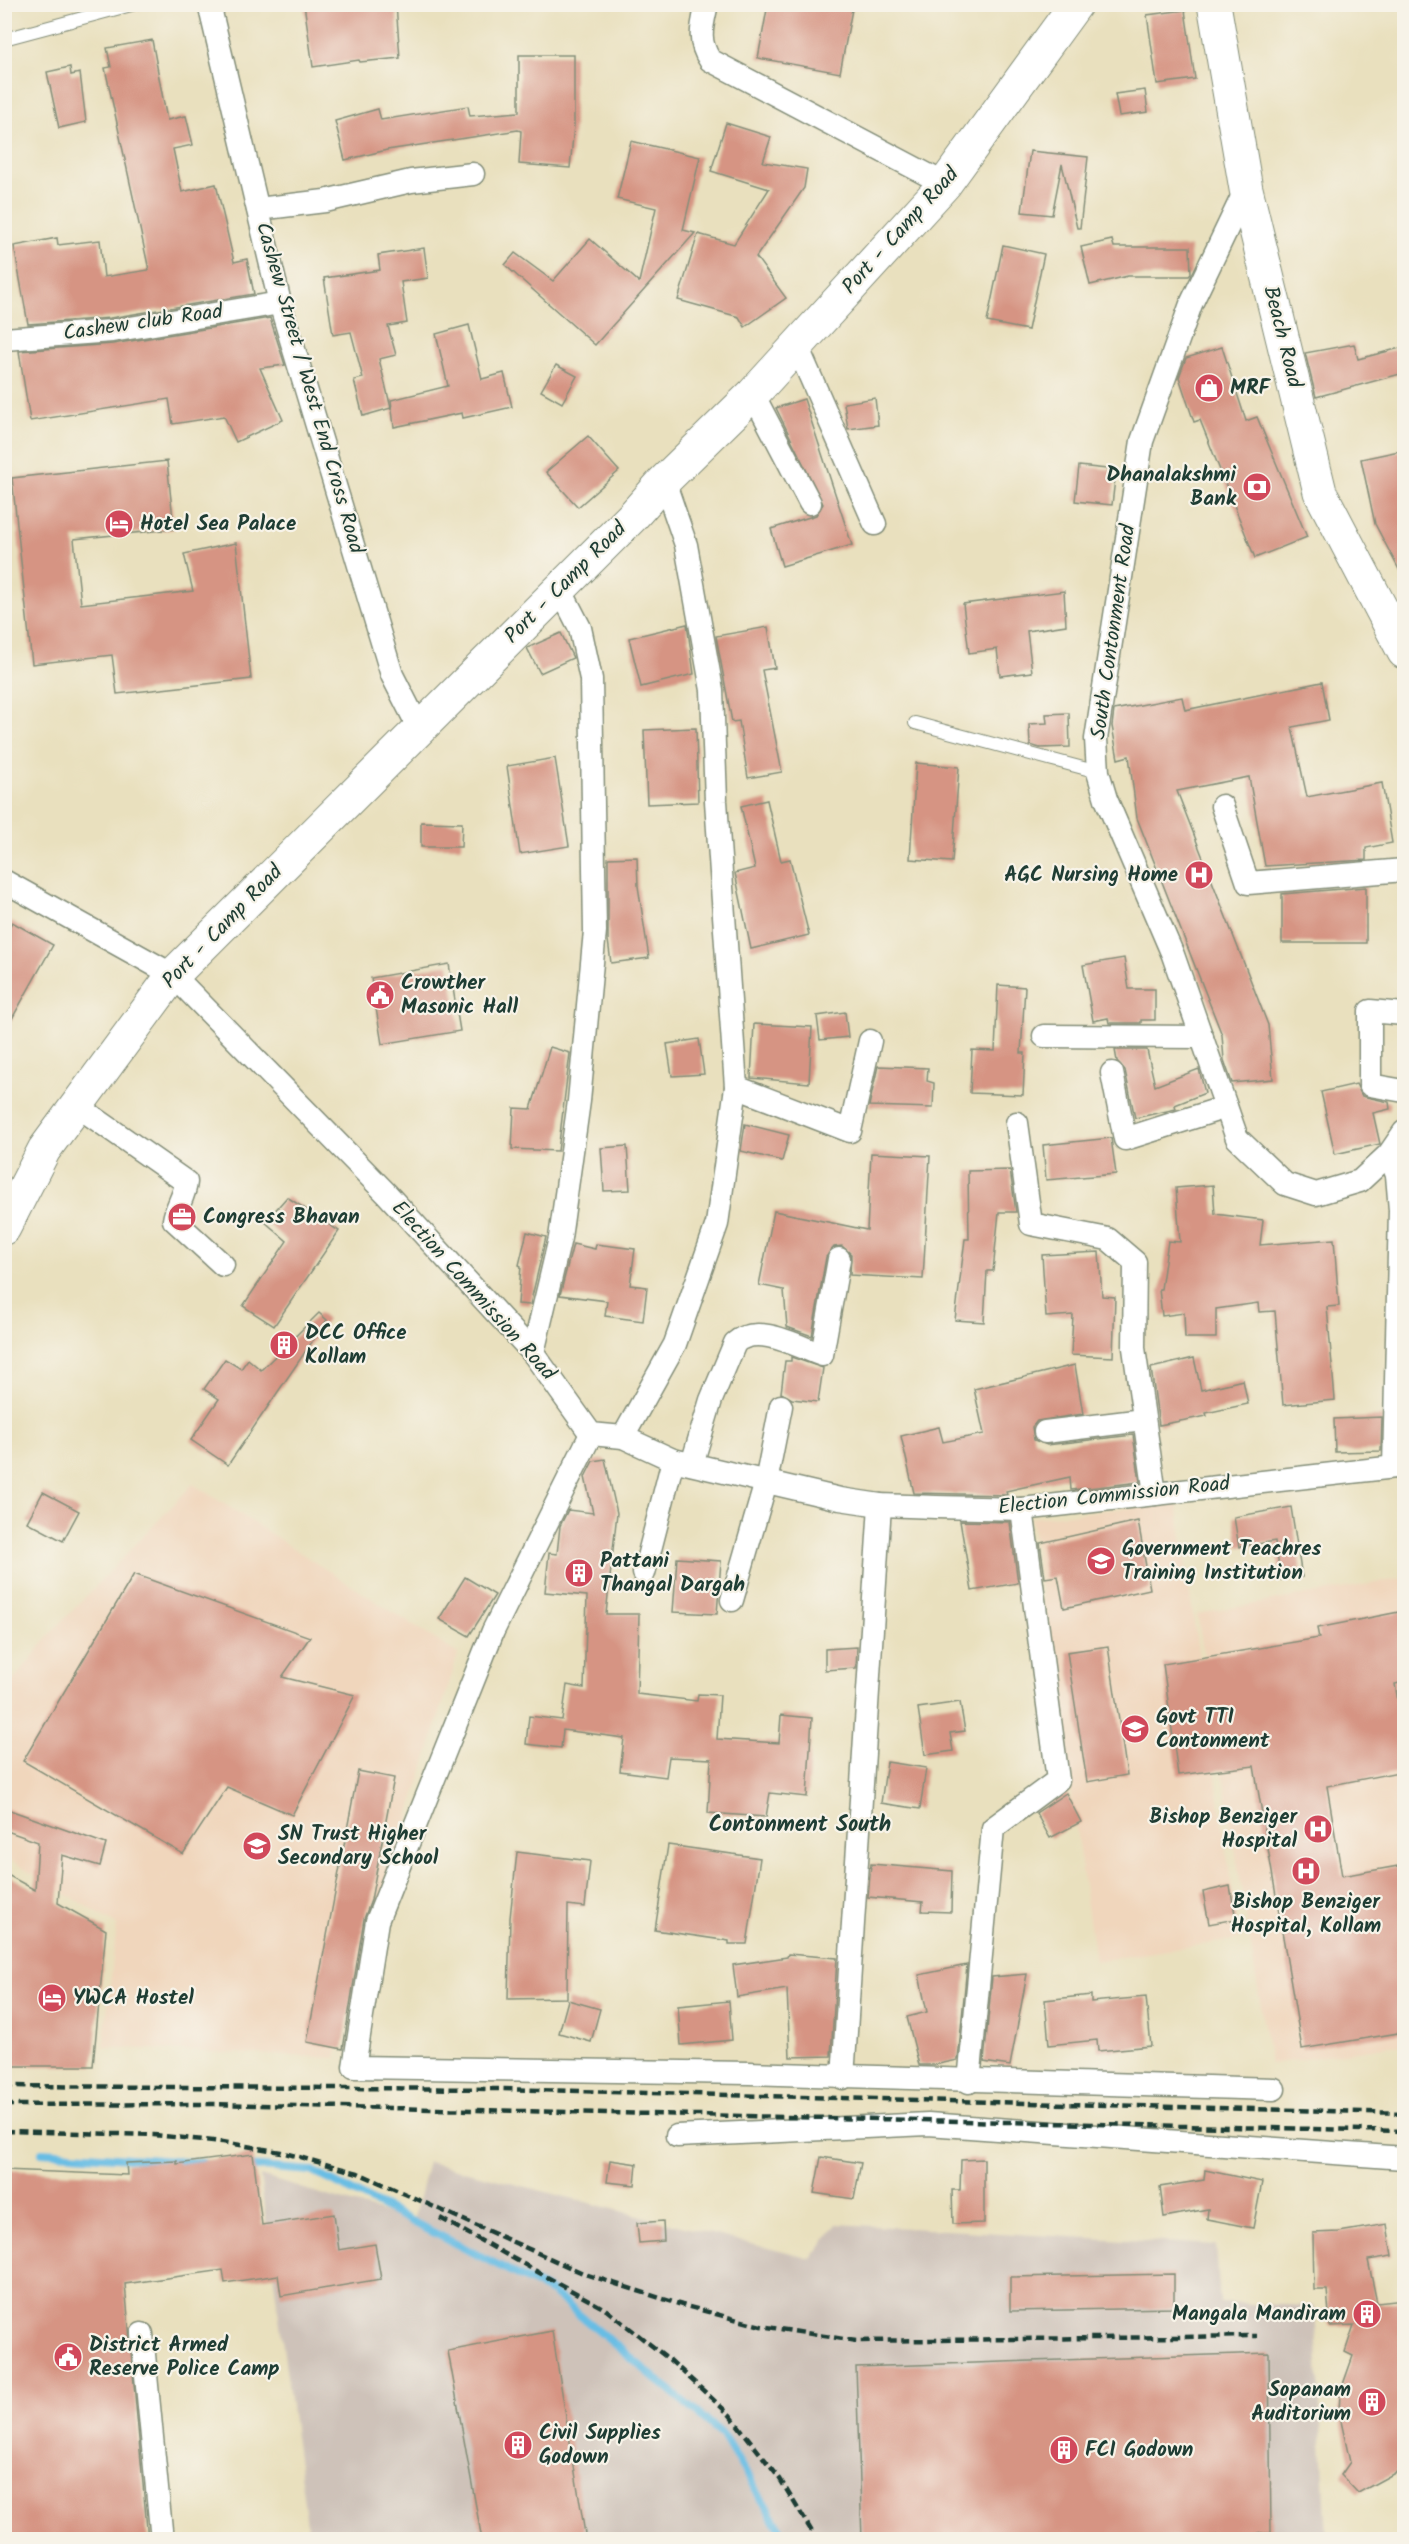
<svg xmlns="http://www.w3.org/2000/svg" width="1409" height="2544" viewBox="0 0 1409 2544" font-family="Kalam,sans-serif">
<style>
.built{fill:#f0d6bc}
.industrial{fill:#cec2b9}
.lines{fill:none;stroke-linecap:round;stroke-linejoin:round}
.stream{stroke:#68bde4;stroke-width:8}
.building{fill:#d69483}
.lane-casing{stroke:#848e79;stroke-width:14}
.street-casing{stroke:#848e79;stroke-width:25}
.secondary-casing{stroke:#848e79;stroke-width:35}
.lane{stroke:#fff;stroke-width:12}
.street{stroke:#fff;stroke-width:22}
.secondary{stroke:#fff;stroke-width:33}
.rail{stroke:#1f3d34;stroke-width:4.5;stroke-dasharray:9 4.5;stroke-linecap:butt}
.labels{text-anchor:middle;dominant-baseline:central;stroke-width:4.5;stroke-linejoin:round;paint-order:stroke}
.street-label{font-size:21px;fill:#1f3d34;stroke:#f7f3e8}
.poi-label{font-size:21px;font-weight:bold;fill:#1f3d34;stroke:#f7f3e8;text-anchor:start}
.neighbourhood-label{font-size:22px;font-weight:bold;fill:#1f3d34;stroke:#f7f3e8}
</style>
<rect width="100%" height="100%" fill="#f7f3e8"/>
<filter id="ink" filterUnits="userSpaceOnUse"><feTurbulence type="fractalNoise" baseFrequency=".0167" numOctaves="2"/><feDisplacementMap in="SourceGraphic" scale="12" xChannelSelector="R" yChannelSelector="G"/><feConvolveMatrix kernelMatrix="1 2 1 2 8 2 1 2 1" color-interpolation-filters="sRGB"/></filter>
<filter id="wash" filterUnits="userSpaceOnUse"><feTurbulence type="fractalNoise" baseFrequency=".008" numOctaves="4" result="noise"/><feDisplacementMap in="SourceGraphic" scale="24" xChannelSelector="R" yChannelSelector="G"/><feGaussianBlur stdDeviation="1.35" result="paint"/><feColorMatrix in="noise" values="0 0 0 0 0 0 0 0 0 0 0 0 0 0 0 0 0 1.4 0 .05"/><feComposite in="paint" operator="in"/></filter>
<g filter="url(#wash)">
<rect width="100%" height="100%" fill="#e9e0be"/>
<g class="built">
<polygon points="193,1484 458,1654 336,2058 103,2047 117,1925 5,1857 4,1692 53,1631"/>
<polygon points="1177,1503 1239,1939 1095,1961 1031,1518"/>
<polygon points="1404,1578 1404,2044 1270,2064 1197,1614"/>
</g>
<polygon class="industrial" points="428,2162 811,2259 837,2224 1216,2245 1220,2303 1315,2306 1327,2539 309,2539 260,2176 413,2221"/>
<g class="lines">
<g class="stream">
<polyline points="42,2152 203,2163"/>
<polyline points="246,2166 312,2171 553,2293 721,2433 787,2540"/>
</g>
</g>
<g id="blocks">
<g class="building">
<polygon points="304,4 396,4 400,58 360,62 359,60 313,67"/>
<polygon points="768,4 853,4 840,73 758,58"/>
<polygon points="1185,10 1195,79 1157,84 1147,15"/>
<polygon points="152,40 167,120 186,116 193,145 173,149 182,192 216,184 234,262 247,259 254,294 110,318 28,324 14,246 57,238 58,245 100,240 104,277 149,270 105,68 111,67 107,48"/>
<polygon points="519,55 574,55 574,125 570,168 519,164 521,131 518,130 387,150 345,160 335,121 378,109 381,120 468,106 470,116 519,112"/>
<polygon points="70,67 71,75 80,73 86,122 59,128 47,72"/>
<polygon points="1145,90 1148,112 1119,116 1115,94"/>
<polygon points="726,123 771,137 763,162 807,169 804,188 756,257 786,298 745,327 739,317 678,300 698,234 734,244 769,189 711,171"/>
<polygon points="631,141 700,157 683,230 695,233 595,345 505,265 515,253 553,281 590,239 639,282 656,208 617,199"/>
<polygon points="1030,151 1088,157 1080,228 1077,228 1062,164 1052,215 1022,212"/>
<polygon points="1112,240 1114,247 1190,247 1191,274 1189,276 1128,276 1090,285 1081,247"/>
<polygon points="1003,245 1044,254 1028,330 987,322"/>
<polygon points="424,248 428,278 401,282 407,323 388,326 396,355 379,359 391,408 363,416 354,380 363,378 351,332 333,335 324,278 380,270 378,255"/>
<polygon points="270,318 285,365 260,368 283,420 236,442 224,416 173,424 169,399 30,421 19,351 113,344"/>
<polygon points="469,325 482,379 504,373 512,407 463,418 462,413 394,427 391,400 448,386 436,334"/>
<polygon points="1354,344 1358,359 1404,347 1404,373 1316,397 1305,353"/>
<polygon points="1222,347 1246,421 1257,417 1307,537 1255,558 1200,420 1194,422 1179,377 1186,358"/>
<polygon points="556,365 577,376 562,403 541,391"/>
<polygon points="875,398 878,425 848,429 844,403"/>
<polygon points="804,399 852,545 782,566 771,529 816,515 823,504 776,408"/>
<polygon points="588,436 619,471 578,507 546,472"/>
<polygon points="1404,450 1404,579 1375,524 1361,459"/>
<polygon points="167,461 174,529 74,539 81,604 193,591 184,554 236,543 251,679 117,694 112,655 32,664 12,478"/>
<polygon points="1079,466 1116,470 1112,505 1075,501"/>
<polygon points="1064,591 1066,625 1027,631 1032,672 1000,676 997,649 969,653 963,604"/>
<polygon points="687,624 694,674 641,687 629,638"/>
<polygon points="768,627 775,668 762,670 782,772 748,778 739,721 732,722 716,636"/>
<polygon points="561,633 573,658 540,673 527,648"/>
<polygon points="1322,682 1329,720 1292,727 1307,797 1382,783 1392,843 1366,848 1366,860 1265,866 1249,777 1177,791 1268,1025 1273,1079 1232,1083 1224,1060 1222,1035 1137,818 1129,756 1118,759 1112,726 1114,710 1182,697 1185,710"/>
<polygon points="1069,713 1070,747 1040,748 1030,745 1029,724 1047,723 1046,714"/>
<polygon points="696,728 698,802 647,804 644,730"/>
<polygon points="555,758 569,846 520,854 507,766"/>
<polygon points="916,763 959,767 952,862 910,859"/>
<polygon points="767,800 781,861 790,859 809,935 751,949 735,873 755,868 741,806"/>
<polygon points="421,822 462,823 461,847 421,847"/>
<polygon points="637,857 638,886 649,958 611,963 608,940 608,858"/>
<polygon points="1366,887 1366,943 1282,943 1282,894"/>
<polygon points="12,922 53,945 4,1033 4,935"/>
<polygon points="1124,958 1129,989 1155,989 1155,1020 1141,1020 1141,1023 1109,1023 1108,1018 1093,1021 1083,965"/>
<polygon points="449,964 460,1031 382,1044 371,978"/>
<polygon points="998,985 1025,987 1021,1053 1025,1053 1023,1095 970,1093 972,1050 995,1051"/>
<polygon points="845,1012 848,1037 820,1040 817,1016"/>
<polygon points="754,1024 812,1027 809,1083 751,1078"/>
<polygon points="699,1039 704,1074 672,1076 667,1044"/>
<polygon points="550,1047 570,1053 558,1151 512,1149 514,1108 531,1109"/>
<polygon points="1115,1050 1147,1050 1155,1086 1199,1069 1205,1093 1175,1105 1176,1109 1135,1118 1125,1070 1117,1061"/>
<polygon points="878,1066 928,1068 927,1081 934,1083 933,1108 869,1106"/>
<polygon points="1356,1084 1362,1096 1389,1102 1390,1109 1373,1113 1380,1144 1335,1154 1321,1092"/>
<polygon points="745,1124 789,1135 782,1161 741,1151"/>
<polygon points="1111,1138 1116,1174 1046,1180 1043,1145"/>
<polygon points="627,1146 630,1190 604,1191 601,1148"/>
<polygon points="871,1153 930,1156 923,1279 850,1275 851,1254 842,1246 834,1247 826,1257 812,1336 787,1327 784,1290 759,1285 774,1211 867,1230"/>
<polygon points="1010,1170 1016,1212 999,1212 993,1271 987,1271 984,1322 955,1320 965,1239 969,1239 968,1171"/>
<polygon points="1213,1185 1215,1214 1263,1220 1260,1245 1334,1239 1339,1306 1327,1307 1335,1400 1283,1405 1275,1311 1259,1312 1258,1303 1216,1309 1216,1338 1185,1338 1184,1313 1162,1316 1159,1289 1161,1289 1168,1241 1180,1242 1176,1188"/>
<polygon points="287,1197 339,1231 274,1326 243,1306 287,1241 265,1222"/>
<polygon points="527,1232 546,1237 530,1305 518,1304 521,1266 519,1265"/>
<polygon points="573,1244 595,1249 596,1244 635,1249 630,1285 647,1287 643,1321 605,1316 607,1301 560,1295"/>
<polygon points="1099,1252 1102,1296 1115,1297 1113,1357 1071,1355 1073,1315 1046,1317 1042,1255"/>
<polygon points="319,1313 327,1320 228,1465 191,1440 219,1399 204,1389 225,1359 241,1369 248,1359 261,1370"/>
<polygon points="791,1357 823,1368 818,1402 792,1399 781,1393 785,1361 791,1361"/>
<polygon points="1194,1358 1201,1390 1243,1380 1248,1404 1206,1413 1207,1416 1159,1425 1151,1368"/>
<polygon points="1075,1365 1083,1414 1037,1421 1032,1427 1034,1440 1047,1445 1133,1435 1140,1482 1071,1490 1070,1477 1006,1491 1007,1495 914,1493 901,1436 939,1427 943,1442 984,1434 974,1389"/>
<polygon points="1382,1417 1381,1451 1335,1452 1334,1419"/>
<polygon points="605,1459 617,1513 606,1614 639,1614 637,1694 697,1701 698,1694 720,1695 717,1739 779,1743 781,1715 812,1718 807,1797 770,1793 766,1817 708,1813 711,1759 669,1757 666,1777 620,1771 624,1738 563,1730 561,1748 526,1744 529,1716 562,1720 567,1685 584,1688 587,1596 545,1592 549,1553 557,1554 560,1526 568,1510 593,1513 585,1477 593,1461"/>
<polygon points="43,1492 79,1511 63,1541 27,1522"/>
<polygon points="1291,1507 1302,1577 1281,1580 1275,1541 1239,1547 1234,1517"/>
<polygon points="960,1521 1010,1522 1018,1583 972,1591"/>
<polygon points="1138,1521 1150,1589 1064,1608 1058,1576 1045,1578 1040,1543"/>
<polygon points="677,1558 721,1561 717,1614 673,1612"/>
<polygon points="134,1574 310,1637 282,1677 355,1695 292,1815 227,1787 183,1854 23,1761"/>
<polygon points="465,1577 495,1595 469,1636 439,1619"/>
<polygon points="1404,1611 1404,1682 1395,1684 1404,1734 1404,1771 1327,1786 1342,1876 1404,1865 1404,2032 1302,2049 1254,1766 1178,1775 1163,1664 1319,1638 1317,1628"/>
<polygon points="1108,1646 1127,1775 1087,1782 1067,1652"/>
<polygon points="857,1647 856,1668 825,1670 825,1649"/>
<polygon points="960,1702 965,1731 950,1733 953,1751 925,1755 918,1708"/>
<polygon points="887,1762 926,1768 920,1809 881,1803"/>
<polygon points="358,1771 394,1778 371,1900 364,1919 343,2049 307,2042"/>
<polygon points="1066,1793 1081,1822 1050,1838 1036,1813"/>
<polygon points="4,1808 106,1844 100,1866 62,1855 58,1903 106,1930 93,2066 4,2066 4,1873 35,1890 38,1842 4,1830"/>
<polygon points="668,1845 760,1858 747,1944 729,1944 729,1941 655,1930"/>
<polygon points="517,1852 590,1861 585,1907 568,1905 567,1998 508,1999 510,1918"/>
<polygon points="871,1864 952,1871 951,1912 922,1911 923,1902 868,1897"/>
<polygon points="1230,1886 1236,1919 1209,1924 1203,1892"/>
<polygon points="788,1954 837,1958 831,2056 790,2057 787,1989 737,1997 733,1965 787,1957"/>
<polygon points="967,1965 958,2060 934,2065 919,2065 907,2017 927,2012 919,1975"/>
<polygon points="1027,1974 1010,2066 984,2062 992,1977"/>
<polygon points="1091,1995 1091,2002 1146,1997 1151,2046 1098,2051 1097,2040 1049,2045 1045,2000"/>
<polygon points="568,2000 600,2009 591,2042 559,2033"/>
<polygon points="729,2001 732,2040 681,2045 678,2006"/>
<polygon points="253,2154 262,2225 334,2214 339,2250 375,2244 381,2279 281,2296 278,2275 225,2283 223,2270 125,2284 148,2540 4,2540 4,2170 127,2175 126,2163 177,2161 177,2164"/>
<polygon points="821,2157 861,2163 854,2199 814,2193"/>
<polygon points="984,2159 984,2223 953,2224 952,2190 960,2190 961,2160"/>
<polygon points="610,2160 637,2164 635,2185 607,2182"/>
<polygon points="1205,2170 1262,2182 1253,2228 1207,2219 1208,2209 1164,2217 1160,2187 1204,2180"/>
<polygon points="663,2221 664,2241 639,2243 637,2223"/>
<polygon points="1387,2224 1392,2256 1368,2260 1377,2303 1404,2300 1404,2468 1358,2493 1341,2475 1350,2462 1339,2412 1340,2393 1353,2356 1345,2352 1354,2325 1330,2326 1327,2290 1314,2290 1313,2233 1339,2232"/>
<polygon points="1174,2274 1174,2308 1010,2311 1010,2277"/>
<polygon points="552,2331 586,2540 482,2540 448,2351"/>
<polygon points="1269,2353 1271,2533 1117,2540 862,2540 856,2367"/>
</g>
</g>
</g>
<g filter="url(#ink)">
<use href="#blocks" fill-opacity="0" stroke="#848e79" stroke-width="1.5"/>
<g class="lines">
<g class="lane-casing">
<g id="lane">
<polyline points="4,39 135,4"/>
<polyline points="915,723 1098,772"/>
</g>
</g>
<g class="street-casing">
<g id="street">
<polyline points="209,4 280,303 392,675 420,730"/>
<path d="M 707,4 C 702,26 697,41 710,60 L 945,184"/>
<polyline points="1246,189 1191,304 1142,441 1096,739 1098,772 1106,799 1173,955 1237,1138 1285,1184 1316,1194 1360,1181 1389,1154"/>
<polyline points="258,209 325,201 411,181 473,174"/>
<polyline points="4,339 112,331 280,303"/>
<polyline points="797,346 875,524"/>
<polyline points="753,394 810,503"/>
<polyline points="1222,806 1248,883 1404,870"/>
<polyline points="4,881 173,975 386,1193 533,1353 591,1434 623,1437 673,1460 840,1499 880,1505 936,1507 1022,1509 1404,1466"/>
<polyline points="1404,1014 1370,1011 1370,1085 1404,1091"/>
<polyline points="1044,1036 1202,1037"/>
<polyline points="1112,1073 1125,1139 1226,1107"/>
<polyline points="736,1087 850,1131 870,1041"/>
<path d="M 76,1105 L 186,1182 C 185,1196 176,1206 174,1220 L 223,1265"/>
<polyline points="1017,1123 1031,1224 1108,1239 1135,1262 1134,1348 1155,1494"/>
<polyline points="533,1353 560,1238 579,1101 595,931 591,679 580,628 560,589"/>
<polyline points="1045,1432 1143,1420"/>
<polyline points="591,1434 493,1631 377,1921 354,2067 749,2073 1274,2089"/>
<polyline points="623,1437 675,1344 717,1224 736,1087 716,801 712,690 686,545 664,481"/>
<path d="M 692,1464 L 711,1400 L 735,1343 C 757,1323 797,1346 822,1355 L 839,1259"/>
<polyline points="1394,1467 1400,1210 1397,1175 1389,1154 1404,1132"/>
<polyline points="644,1573 673,1460"/>
<polyline points="732,1600 766,1482 781,1406"/>
<polyline points="843,2078 880,1505"/>
<polyline points="969,2082 993,1828 1058,1780 1022,1509"/>
<polyline points="677,2136 928,2124 1404,2158"/>
<polyline points="142,2334 162,2540"/>
</g>
</g>
<g class="secondary-casing">
<g id="secondary">
<polyline points="1214,4 1246,189 1320,492 1404,652"/>
<polyline points="4,1228 44,1150 173,975 632,517 664,481 753,394 945,184 1076,4"/>
</g>
</g>
<use href="#lane" class="lane"/>
<use href="#street" class="street"/>
<use href="#secondary" class="secondary"/>
<g class="rail">
<polyline points="4,2086 501,2089 1404,2113"/>
<polyline points="4,2105 212,2104 1404,2131"/>
<polyline points="4,2131 154,2135 223,2142 281,2152 358,2173 585,2274 682,2305 761,2326 856,2341 1257,2336"/>
<polyline points="440,2218 605,2309 670,2360 730,2415 780,2479 817,2540"/>
</g>
</g>
</g>
<defs>
<g id="shop-disc" transform="scale(1.5)"><circle r="9.5" fill="#d1495b" stroke="#f7f3e8"/><path d="M-5-2.5h2.3a2.7 3.5 0 0 1 5.4 0H5L5.5 6h-11ZM-1.5-2.5h3a1.5 2.3 0 0 0-3 0Z" fill="#fff"/></g>
<g id="bank-disc" transform="scale(1.5)"><circle r="9.5" fill="#d1495b" stroke="#f7f3e8"/><path d="M-6-4H6V4H-6ZM0-2.3a2.3 2.3 0 1 0 0 4.6a2.3 2.3 0 1 0 0-4.6Z" fill="#fff"/></g>
<g id="hotel-disc" transform="scale(1.5)"><circle r="9.5" fill="#d1495b" stroke="#f7f3e8"/><path d="M-6-4.5h1.5V1H6V5H4.5V3h-9V5H-6ZM-4 0a1.8 1.8 0 1 1 3.6 0ZM.5 0V-2.5h3Q6-2.5 6 0Z" fill="#fff"/></g>
<g id="hospital-disc" transform="scale(1.5)"><circle r="9.5" fill="#d1495b" stroke="#f7f3e8"/><path d="M-5-5h3v3.5h4V-5h3V5h-3V1.5h-4V5h-3Z" fill="#fff"/></g>
<g id="civic-disc" transform="scale(1.5)"><circle r="9.5" fill="#d1495b" stroke="#f7f3e8"/><path d="M-.6-6.5H3V-4.5H.6V-3L4-1V1h2V6H-6V1h2V-1L-.6-3ZM-1.2 2.5V6h2.4V2.5Z" fill="#fff"/></g>
<g id="office-disc" transform="scale(1.5)"><circle r="9.5" fill="#d1495b" stroke="#f7f3e8"/><path d="M-6-3h4V-5.5h4V-3h4V5H-6ZM-1-4.5V-3h2v-1.5ZM-6 0V1H6V0Z" fill="#fff"/></g>
<g id="building-disc" transform="scale(1.5)"><circle r="9.5" fill="#d1495b" stroke="#f7f3e8"/><path d="M-4-6H4V6H1V3H-1V6H-4ZM-2.5-4.3h1.7v1.8h-1.7ZM.8-4.3h1.7v1.8H.8ZM-2.5-1h1.7V.8h-1.7ZM.8-1h1.7V.8H.8Z" fill="#fff"/></g>
<g id="university-disc" transform="scale(1.5)"><circle r="9.5" fill="#d1495b" stroke="#f7f3e8"/><path d="M0-5L7-2L0 1L-7-2ZM-4 1L0 2.5L4 1V4Q0 6-4 4Z" fill="#fff"/></g>
<g id="school-disc" transform="scale(1.5)"><circle r="9.5" fill="#d1495b" stroke="#f7f3e8"/><path d="M0-5L7-2L0 1L-7-2ZM-4 1L0 2.5L4 1V4Q0 6-4 4Z" fill="#fff"/></g>
</defs>
<g fill-rule="evenodd">
<use href="#shop-disc" x="1209" y="388"/>
<use href="#bank-disc" x="1257" y="487"/>
<use href="#hotel-disc" x="119" y="524"/>
<use href="#hospital-disc" x="1199" y="875"/>
<use href="#civic-disc" x="380" y="995"/>
<use href="#office-disc" x="182" y="1217"/>
<use href="#building-disc" x="284" y="1345"/>
<use href="#university-disc" x="1101" y="1561"/>
<use href="#building-disc" x="579" y="1573"/>
<use href="#university-disc" x="1135" y="1729"/>
<use href="#hospital-disc" x="1318" y="1829"/>
<use href="#school-disc" x="257" y="1846"/>
<use href="#hospital-disc" x="1306" y="1871"/>
<use href="#hotel-disc" x="52" y="1998"/>
<use href="#building-disc" x="1367" y="2314"/>
<use href="#civic-disc" x="68" y="2357"/>
<use href="#building-disc" x="1372" y="2402"/>
<use href="#building-disc" x="518" y="2445"/>
<use href="#building-disc" x="1064" y="2450"/>
</g>
<g class="labels">
<g class="street-label">
<text transform="translate(901 231) rotate(-48)">Port - Camp Road</text>
<text transform="translate(143 323) rotate(-8)">Cashew club Road</text>
<text transform="translate(1282 337) rotate(76)">Beach Road</text>
<text transform="translate(309 388) rotate(74)">Cashew Street / West End Cross Road</text>
<text transform="translate(566 583) rotate(-45)">Port - Camp Road</text>
<text transform="translate(1114 632) rotate(-82)">South Contonment Road</text>
<text transform="translate(223 927) rotate(-46)">Port - Camp Road</text>
<text transform="translate(473 1291) rotate(48)">Election Commission Road</text>
<text transform="translate(1114 1496) rotate(-6)">Election Commission Road</text>
</g>
<g class="poi-label">
<text x="1230" y="388">MRF</text>
<text x="1236" y="475" text-anchor="end">Dhanalakshmi<tspan x="1236" dy="24">Bank</tspan></text>
<text x="140" y="524">Hotel Sea Palace</text>
<text x="1178" y="875" text-anchor="end">AGC Nursing Home</text>
<text x="401" y="983">Crowther<tspan x="401" dy="24">Masonic Hall</tspan></text>
<text x="203" y="1217">Congress Bhavan</text>
<text x="305" y="1333">DCC Office<tspan x="305" dy="24">Kollam</tspan></text>
<text x="1122" y="1549">Government Teachres<tspan x="1122" dy="24">Training Institution</tspan></text>
<text x="600" y="1561">Pattani<tspan x="600" dy="24">Thangal Dargah</tspan></text>
<text x="1156" y="1717">Govt TTI<tspan x="1156" dy="24">Contonment</tspan></text>
<text x="1297" y="1817" text-anchor="end">Bishop Benziger<tspan x="1297" dy="24">Hospital</tspan></text>
<text x="278" y="1834">SN Trust Higher<tspan x="278" dy="24">Secondary School</tspan></text>
<text x="1306" y="1902" text-anchor="middle">Bishop Benziger<tspan x="1306" dy="24">Hospital, Kollam</tspan></text>
<text x="73" y="1998">YWCA Hostel</text>
<text x="1346" y="2314" text-anchor="end">Mangala Mandiram</text>
<text x="89" y="2345">District Armed<tspan x="89" dy="24">Reserve Police Camp</tspan></text>
<text x="1351" y="2390" text-anchor="end">Sopanam<tspan x="1351" dy="24">Auditorium</tspan></text>
<text x="539" y="2433">Civil Supplies<tspan x="539" dy="24">Godown</tspan></text>
<text x="1085" y="2450">FCI Godown</text>
</g>
<g class="neighbourhood-label">
<text x="800" y="1825">Contonment South</text>
</g>
</g>
<rect width="1409" height="2544" fill="none" stroke="#f7f3e8" stroke-width="24"/>
</svg>
